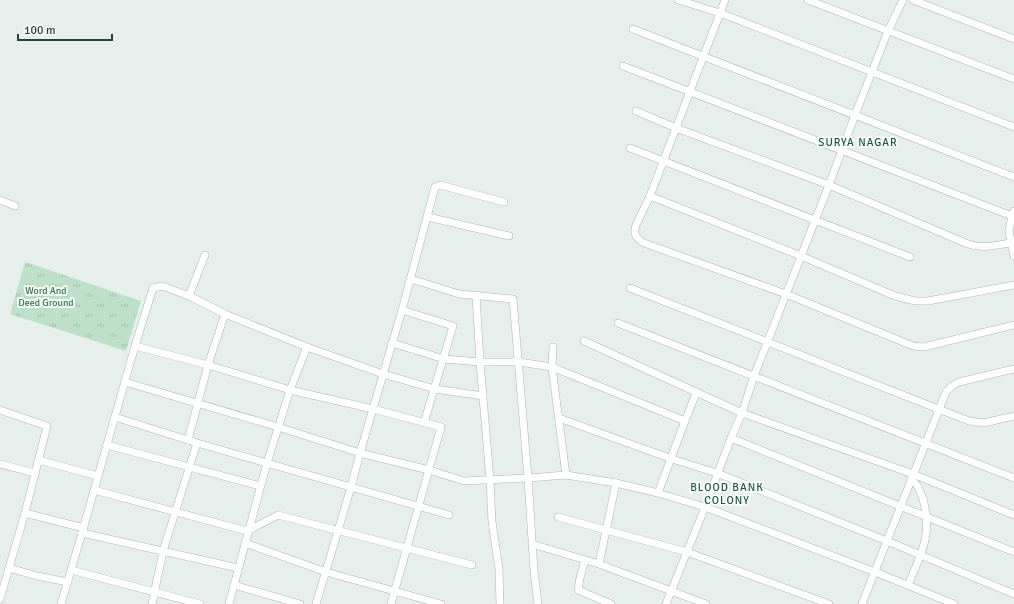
<svg xmlns="http://www.w3.org/2000/svg" width="1014" height="604" viewBox="0 0 1014 604" font-family="Signika,sans-serif">
<style>
.park{fill:url(#park-tufts)}
.lines{fill:none;stroke-linecap:round;stroke-linejoin:round}
.street-casing{stroke:#a8b8b2;stroke-width:8}
.street{stroke:#fff;stroke-width:7}
.labels{text-anchor:middle;dominant-baseline:central;stroke-width:4;stroke-linejoin:round;paint-order:stroke}
.park-label{font-size:10px;fill:#2d7a4b;stroke:#f7fbf9}
.neighbourhood-label{font-size:11px;letter-spacing:1px;fill:#1f5548;stroke:#f7fbf9}
</style>
<defs>
<pattern id="park-tufts" width="24" height="20" patternUnits="userSpaceOnUse"><rect width="24" height="20" fill="#bfe0c8"/><path d="M3 7l-1-3M5 7V3M7 7l1-3M15 17l-1-3M17 17v-4M19 17l1-3" fill="none" stroke="#a4c1ad"/></pattern>
</defs>
<rect width="100%" height="100%" fill="#e6efeb"/>
<polygon class="park" points="25,262 141,301 126,351 10,314"/>
<g class="lines">
<g class="street-casing">
<g id="street">
<polyline points="678,0 720,13 1014,127"/>
<path d="M 725,0 L 650,196 L 636,225 C 633,234 636,238 644,243 L 786,294 L 913,346 L 924,347 L 1014,325"/>
<polyline points="808,0 1014,79"/>
<polyline points="913,0 1014,39"/>
<polyline points="633,29 1014,177"/>
<polyline points="623,66 1012,216 1014,211"/>
<path d="M 636,111 L 676,128 L 829,185 L 968,244 C 983,249 996,245 1011,243"/>
<polyline points="630,148 910,257"/>
<polyline points="650,196 801,256 895,296 915,301 928,301 1014,285"/>
<polyline points="0,200 15,206"/>
<polyline points="1014,216 1012,216 1009,231 1014,256"/>
<polyline points="428,217 509,236"/>
<polyline points="411,279 459,294 513,299 528,478 566,475 616,483 658,493 705,507 875,572 954,604"/>
<polyline points="630,288 969,421 984,423 1014,416"/>
<polyline points="189,296 205,255"/>
<polyline points="402,310 453,326 424,423"/>
<polyline points="618,323 1014,478"/>
<polyline points="584,341 742,413 913,474 1014,515"/>
<polyline points="392,343 444,359 480,362 476,295"/>
<polyline points="135,346 208,365 290,390 373,409 441,427 391,604"/>
<polyline points="553,347 552,367 566,475"/>
<polyline points="125,382 278,427 360,453 429,470 464,481 528,478 534,571 538,604"/>
<polyline points="0,410 47,426 25,513 84,528"/>
<polyline points="115,417 197,443 449,515"/>
<polyline points="559,418 672,459 717,473 887,541 1014,594"/>
<polyline points="731,438 1014,552"/>
<polyline points="188,440 208,365 225,314"/>
<polyline points="107,445 260,486"/>
<polyline points="38,460 98,476"/>
<polyline points="0,464 35,473"/>
<polyline points="94,490 247,531 278,515 472,565"/>
<polyline points="658,493 685,421"/>
<polyline points="558,517 687,552 829,604"/>
<polyline points="245,543 326,572 441,604"/>
<polyline points="532,544 599,564 706,604"/>
<polyline points="585,560 580,578 578,590 611,604"/>
<polyline points="599,564 616,483"/>
<polyline points="9,568 37,576 68,582"/>
<polyline points="238,568 82,533 135,346 153,288 162,286 189,296 225,314 307,347 383,374 435,389 483,396"/>
<polyline points="71,570 200,604"/>
<polyline points="234,585 300,604"/>
<path d="M 908,585 C 921,554 933,535 923,499 C 920,491 918,484 911,479"/>
<polyline points="0,599 25,513"/>
<polyline points="61,604 82,533"/>
<polyline points="152,604 163,551 197,443"/>
<polyline points="229,604 267,463 290,390 307,347"/>
<polyline points="316,604 351,487 360,453 402,310 435,187 440,185 504,202"/>
<polyline points="500,604 499,569 492,522 490,480 480,362 519,362 552,367 685,421 696,393"/>
<polyline points="666,604 705,507 731,438 742,413 754,376 829,185 855,115 888,31 903,0"/>
<polyline points="862,604 946,392 952,386 959,382 1014,369"/>
</g>
</g>
<use href="#street" class="street"/>
</g>
<g class="labels">
<g class="park-label">
<text x="46" y="291">Word And<tspan x="46" dy="12">Deed Ground</tspan></text>
</g>
<g class="neighbourhood-label">
<text x="858" y="142">SURYA NAGAR</text>
<text x="727" y="487">BLOOD BANK<tspan x="727" dy="13">COLONY</tspan></text>
</g>
</g>
<path d="M18 34v6h94v-6" fill="none" stroke="#24423a" stroke-width="2"/>
<text x="24" y="34" font-size="12" fill="#24423a" stroke="#f7fbf9" stroke-width="3" paint-order="stroke">100 m</text>
</svg>
